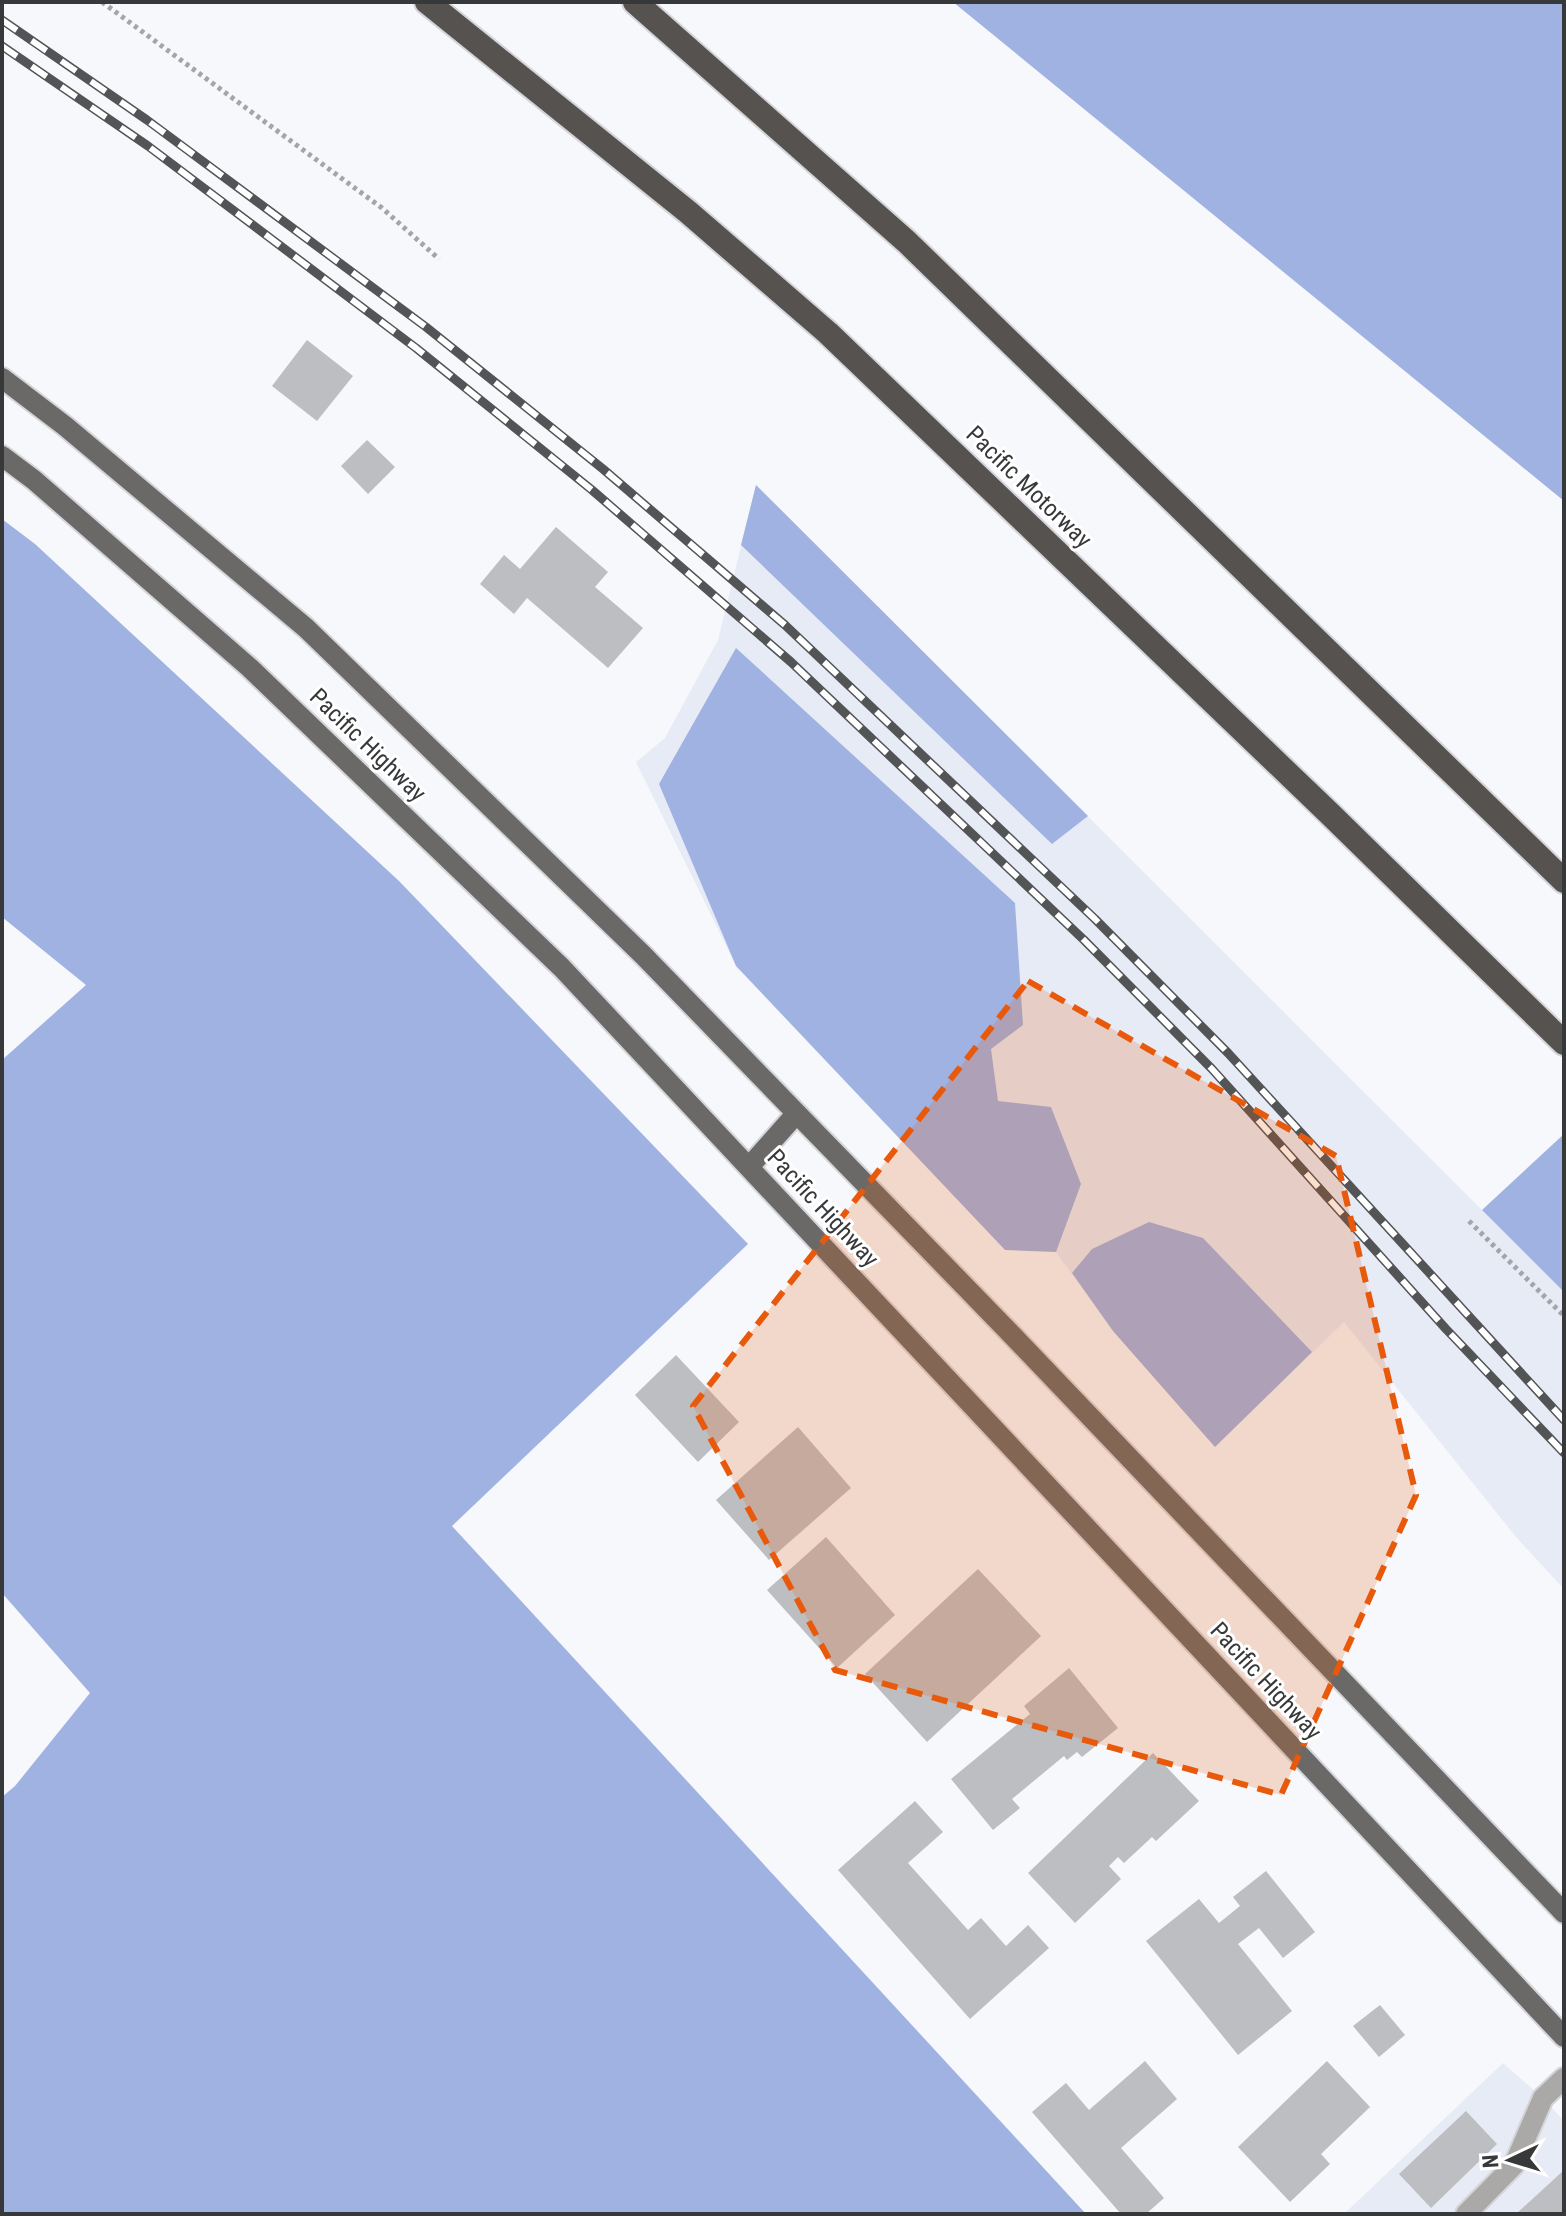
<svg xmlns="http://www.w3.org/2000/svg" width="1566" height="2216" viewBox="0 0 1566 2216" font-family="'Roboto Condensed',sans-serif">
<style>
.built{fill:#e7ebf6}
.forest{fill:#a0b2e2}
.building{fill:#bdbec2}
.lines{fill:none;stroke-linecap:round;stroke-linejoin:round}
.minor-casing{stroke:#d4d5d9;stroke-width:24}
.major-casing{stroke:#d4d5d9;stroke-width:24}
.highway-casing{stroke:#d4d5d9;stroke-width:28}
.path{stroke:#a4a5a8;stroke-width:5;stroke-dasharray:4 4;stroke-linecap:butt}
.minor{stroke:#aba9a8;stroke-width:20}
.major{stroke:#6b6967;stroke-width:20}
.highway{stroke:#555250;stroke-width:24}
.rail-casing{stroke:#535456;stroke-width:9}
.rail{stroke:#fff;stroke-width:6;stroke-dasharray:18;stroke-linecap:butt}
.marked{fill:#e8590c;fill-opacity:0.2;stroke:#e8590c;stroke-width:6;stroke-dasharray:16 10;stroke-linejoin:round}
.labels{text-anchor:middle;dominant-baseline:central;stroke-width:6;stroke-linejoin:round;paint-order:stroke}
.street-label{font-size:24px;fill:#373839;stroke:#fff}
</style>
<rect width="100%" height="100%" fill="#f6f8fc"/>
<g class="built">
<polygon points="756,485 1564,1292 1564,1589 1516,1537 1344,1322 1215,1447 1113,1331 1056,1252 736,966 636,762 665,738 718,640"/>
<polygon points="1503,2063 1543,2098 1564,2121 1564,2214 1344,2214"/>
</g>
<g class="forest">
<polygon points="953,2 1564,2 1564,501"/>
<polygon points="756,485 1088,816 1052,844 741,545"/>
<polygon points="2,519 35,544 399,881 748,1244 452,1526 1086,2214 2,2214 2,1797 15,1786 90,1693 2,1593 2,1060 86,985 2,917"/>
<polygon points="736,648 1015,903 1023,1025 991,1049 998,1101 1051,1107 1081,1184 1056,1252 1005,1250 736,966 659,784"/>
<polygon points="1564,1134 1564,1292 1482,1210"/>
<polygon points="1149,1222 1203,1238 1312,1352 1215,1447 1113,1331 1072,1273 1092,1249"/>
</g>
<g class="building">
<polygon points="307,340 353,376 317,421 272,386"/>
<polygon points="367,440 395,467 368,494 341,466"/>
<polygon points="556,527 608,572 595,587 643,628 608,668 527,598 514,614 480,584 504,555 520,569"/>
<polygon points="676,1355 739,1422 698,1462 635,1395"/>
<polygon points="798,1427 851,1488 769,1560 716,1500"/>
<polygon points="826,1537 895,1615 837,1668 767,1590"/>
<polygon points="978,1569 1041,1636 927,1742 865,1674"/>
<polygon points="1069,1668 1118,1728 1082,1757 1077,1752 1067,1760 1064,1756 1012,1799 1020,1808 993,1830 951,1779 1030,1714 1024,1706"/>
<polygon points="1153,1753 1199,1801 1156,1841 1152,1837 1124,1863 1118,1857 1109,1866 1121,1879 1075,1923 1028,1873"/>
<polygon points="915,1801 943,1832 908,1863 968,1930 981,1918 1006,1946 1028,1925 1049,1948 970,2019 838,1870"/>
<polygon points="1266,1871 1315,1932 1283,1958 1259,1928 1238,1944 1292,2011 1238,2055 1146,1941 1199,1899 1219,1923 1240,1906 1233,1897"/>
<polygon points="1380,2005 1405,2035 1379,2057 1353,2026"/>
<polygon points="1145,2061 1177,2099 1121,2148 1164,2198 1146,2214 1121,2214 1032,2112 1066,2083 1089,2110"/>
<polygon points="1327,2061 1370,2107 1321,2154 1330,2164 1290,2202 1238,2147"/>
<polygon points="1466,2111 1497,2144 1431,2208 1399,2174"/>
<polygon points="1564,2170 1564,2214 1516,2214"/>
</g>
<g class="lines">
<g class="minor-casing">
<polyline id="minor" points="1466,2214 1514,2165 1543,2098 1564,2078"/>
</g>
<g class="major-casing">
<g id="major">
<polyline points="2,378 65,426 306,628 643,955 1014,1337 1564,1913"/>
<polyline points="2,456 34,480 250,668 562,968 1564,2037"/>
<polyline points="749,1167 796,1114"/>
</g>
</g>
<g class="highway-casing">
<g id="highway">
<polyline points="427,2 688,212 828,333 1329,813 1564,1043"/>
<polyline points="635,2 907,242 1564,881"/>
</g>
</g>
<g class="path">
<polyline points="102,2 382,208 439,259"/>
<polyline points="1469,1221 1564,1316"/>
</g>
<use href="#minor" class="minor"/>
<use href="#major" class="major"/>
<use href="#highway" class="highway"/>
<g class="rail-casing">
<g id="rail">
<polyline points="2,20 147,120 426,327 603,469 785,625 1095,919 1228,1053 1564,1420"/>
<polyline points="2,46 148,146 416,348 592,490 791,662 1084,940 1212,1069 1446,1329 1564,1453"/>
</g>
</g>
<use href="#rail" class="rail"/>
</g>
<path class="marked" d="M 1028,981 L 1336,1156 L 1416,1495 L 1281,1795 L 835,1670 L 693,1406 Z"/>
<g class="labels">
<g class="street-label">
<text transform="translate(1029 487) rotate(44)">Pacific Motorway</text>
<text transform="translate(368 745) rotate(44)">Pacific Highway</text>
<text transform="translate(823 1208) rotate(47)">Pacific Highway</text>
<text transform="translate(1266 1681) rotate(47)">Pacific Highway</text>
</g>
</g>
<rect width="1566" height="2216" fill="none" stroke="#373839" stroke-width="8"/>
<g transform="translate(1510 2160) rotate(266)" stroke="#ffffff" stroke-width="6" paint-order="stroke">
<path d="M0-6L14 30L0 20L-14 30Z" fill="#373839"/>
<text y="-12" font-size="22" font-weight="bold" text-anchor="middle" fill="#373839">N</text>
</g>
</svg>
